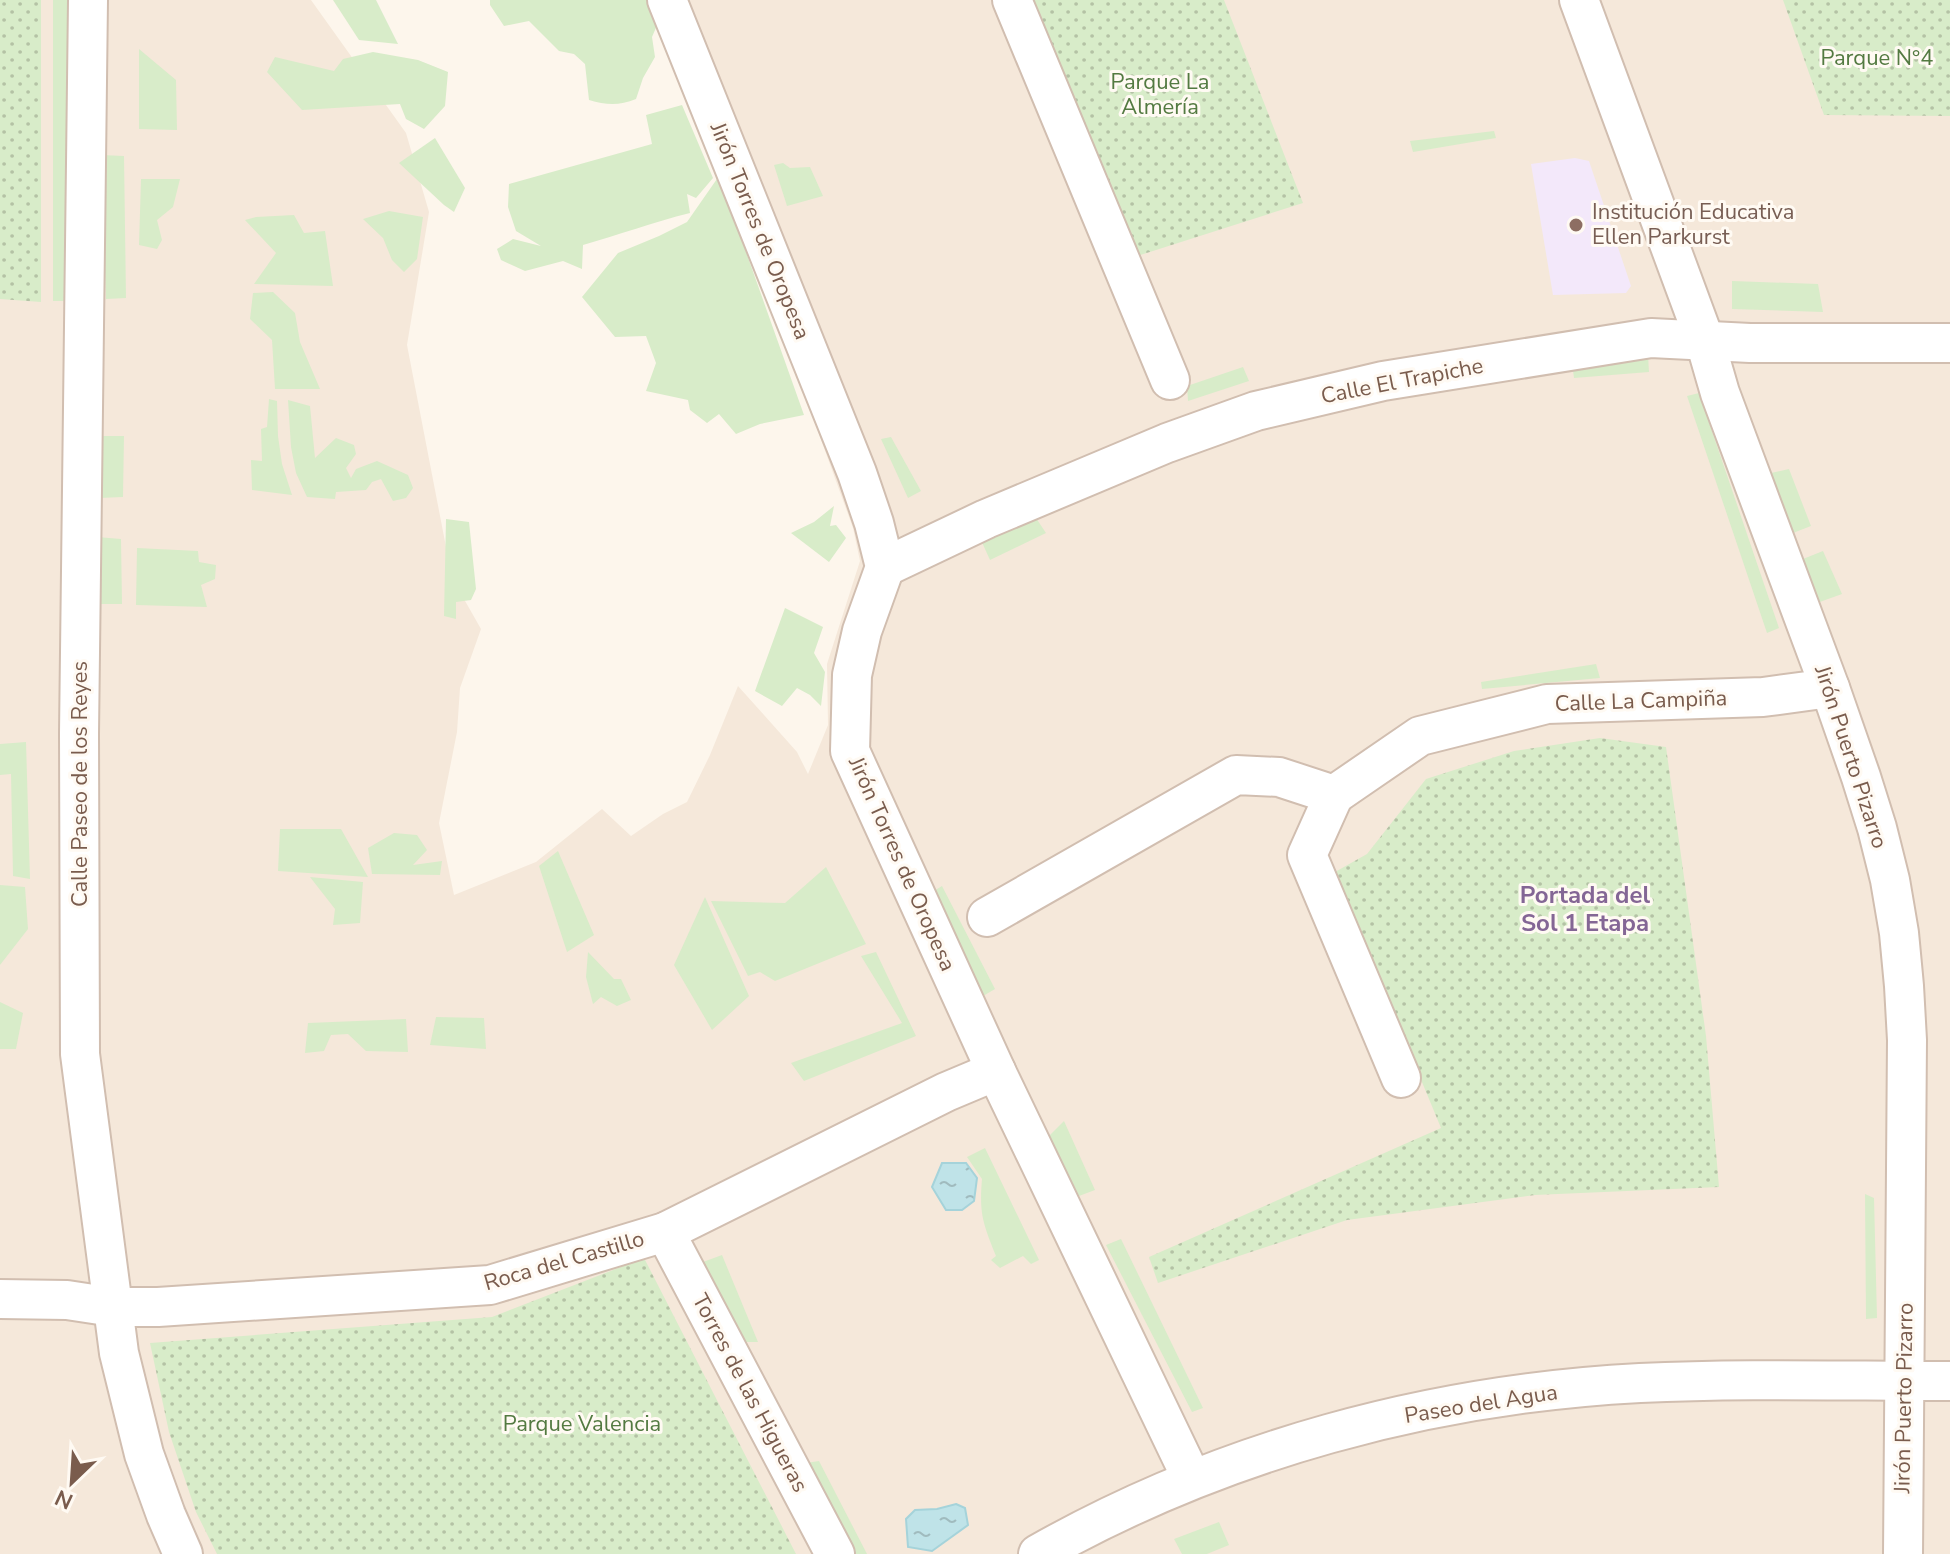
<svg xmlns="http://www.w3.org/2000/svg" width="1950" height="1554" viewBox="0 0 1950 1554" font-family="'Nunito Sans',sans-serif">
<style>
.residential{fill:#f5e8da}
.education{fill:#f3e8fa}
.green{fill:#d8ecc9}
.park{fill:url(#park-dots)}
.water{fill:url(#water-ripples);stroke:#a5d3da;stroke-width:2}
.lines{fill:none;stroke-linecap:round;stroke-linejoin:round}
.street-casing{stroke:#d1beb0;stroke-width:42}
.street{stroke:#fff;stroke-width:38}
.education-dot{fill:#8d6e63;stroke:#fffaf3;stroke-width:3}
.labels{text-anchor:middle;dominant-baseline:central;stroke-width:6;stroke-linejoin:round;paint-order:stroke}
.park-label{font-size:22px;fill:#537a41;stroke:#fffaf3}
.education-label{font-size:22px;fill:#785e54;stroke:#fffaf3;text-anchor:start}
.street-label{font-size:22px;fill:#7a5c4d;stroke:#fffaf3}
.neighbourhood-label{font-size:24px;font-weight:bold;fill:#846695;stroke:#fffaf3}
</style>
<defs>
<pattern id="park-dots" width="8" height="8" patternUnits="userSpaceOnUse" patternTransform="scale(2)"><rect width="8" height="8" fill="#d8ecc9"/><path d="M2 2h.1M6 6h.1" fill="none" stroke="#b4c2a5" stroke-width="1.8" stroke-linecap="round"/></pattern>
<pattern id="water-ripples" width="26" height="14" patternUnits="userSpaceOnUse" patternTransform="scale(2)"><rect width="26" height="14" fill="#bfe3e8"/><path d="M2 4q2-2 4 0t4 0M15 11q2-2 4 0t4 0" fill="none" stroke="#a0bbbe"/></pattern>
</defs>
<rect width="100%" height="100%" fill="#fdf6ec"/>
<polygon class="residential" points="0,0 311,0 406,133 429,212 407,345 452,578 481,629 460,688 457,732 439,823 454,895 536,862 602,809 631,836 663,814 687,802 710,755 738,686 797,752 808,774 828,725 827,664 860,561 853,528 662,0 1950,0 1950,1554 0,1554"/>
<polygon class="education" points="1575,158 1589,161 1631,286 1626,293 1553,295 1531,164"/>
<g class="green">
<polygon points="53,0 78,0 76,301 53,301"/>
<polygon points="333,0 376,0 398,44 359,40"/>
<path d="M 490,0 L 649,0 L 658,23 L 652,37 L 655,57 L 643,78 L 636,99 C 619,106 606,105 589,100 L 585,64 L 574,54 L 559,51 L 529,21 L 504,26 L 490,5 Z"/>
<polygon points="139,49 176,80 177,130 139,129"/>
<polygon points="373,52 418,60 448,72 445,106 424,129 406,119 400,104 302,110 267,72 275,57 334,71 343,59"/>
<path d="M 682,105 L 713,178 L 696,198 L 687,194 L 690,213 C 653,222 619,235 583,245 L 582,269 L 563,261 L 525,271 L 501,260 L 497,249 L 513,239 L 541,246 L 516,231 L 508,207 L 509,184 L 652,144 L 646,115 Z"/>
<polygon points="1494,131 1496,138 1413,152 1410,141"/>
<polygon points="435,138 465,188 454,212 444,205 399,163"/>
<polygon points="101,155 124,156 126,298 106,299"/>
<polygon points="783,163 790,168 810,167 823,196 787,206 774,165"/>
<polygon points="719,176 804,415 760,424 736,434 719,414 707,423 690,410 688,400 646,391 656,363 646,336 615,337 582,297 618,253 659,236 687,222"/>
<polygon points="141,179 180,179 173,207 157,220 162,240 157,249 139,245"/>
<polygon points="389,211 423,217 417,259 404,272 392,260 383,238 363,219"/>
<polygon points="294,215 304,233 325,231 333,286 254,284 276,253 245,220 256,217"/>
<polygon points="1732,281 1818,284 1823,312 1732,309"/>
<polygon points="273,292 295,313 300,342 320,389 275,389 272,340 250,319 253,293"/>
<polygon points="1648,355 1649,372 1574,378 1572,363"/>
<polygon points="1243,367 1249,381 1188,401 1187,386"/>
<polygon points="1699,393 1779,628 1767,633 1687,396"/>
<polygon points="269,399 277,401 278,436 282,464 292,495 252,490 251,460 262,461 261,429 267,427"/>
<polygon points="288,400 310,406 315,458 336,438 354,445 356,454 346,468 351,478 356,469 377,461 408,475 413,488 406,498 393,501 381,479 372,482 366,490 336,492 335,499 307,497 296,473 291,447"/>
<polygon points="100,436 124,436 123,497 99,498"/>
<polygon points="891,437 921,491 908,498 881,439"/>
<polygon points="1789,469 1811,526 1793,533 1771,473"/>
<polygon points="834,506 830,526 836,525 846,538 829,562 791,533 814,522"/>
<polygon points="1032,512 1046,533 990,560 980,538"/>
<polygon points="446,519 469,522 476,589 471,600 456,602 456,619 444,616"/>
<polygon points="97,537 121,539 122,604 101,604"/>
<polygon points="137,548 198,551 199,562 216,565 215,579 201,585 207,607 136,605"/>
<polygon points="1823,551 1842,594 1817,603 1803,559"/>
<polygon points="785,608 823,627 814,653 825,672 821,706 810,695 797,688 782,706 755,691"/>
<polygon points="1596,664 1600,678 1482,689 1481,682"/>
<polygon points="26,742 30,879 13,876 11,774 0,775 0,744"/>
<polygon points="280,829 341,829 368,877 278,871"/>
<polygon points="394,833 417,835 427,850 413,865 442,861 440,875 372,874 368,848"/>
<polygon points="558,851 594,935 567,952 539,866"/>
<polygon points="826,867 866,944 775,981 760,972 748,976 711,901 785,903"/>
<polygon points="310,877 363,882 360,923 333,925 335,909"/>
<polygon points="0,885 25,887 28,929 0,965"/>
<polygon points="942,886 995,989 983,996 929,894"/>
<polygon points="705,897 749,996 712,1030 674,965"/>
<polygon points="588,952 614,979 621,979 631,1000 617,1006 601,997 593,1004 586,977"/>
<polygon points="876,952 916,1036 804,1081 791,1063 902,1023 861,956"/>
<polygon points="0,1002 23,1013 16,1049 0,1049"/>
<polygon points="436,1017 484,1018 486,1049 430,1045"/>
<polygon points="406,1019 408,1052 366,1051 348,1034 331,1035 324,1051 305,1053 308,1023"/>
<polygon points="1064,1121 1095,1190 1079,1196 1049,1136"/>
<path d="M 985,1148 L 1039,1260 L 1031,1264 L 1023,1256 L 1000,1268 L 991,1260 L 996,1256 C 983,1223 979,1214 982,1179 L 967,1157 Z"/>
<polygon points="1865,1194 1874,1198 1877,1318 1866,1319"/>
<polygon points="1121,1239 1203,1408 1192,1412 1106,1245"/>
<polygon points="722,1255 758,1342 746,1342 703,1262"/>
<polygon points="819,1461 867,1554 853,1554 806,1463"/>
<polygon points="1219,1522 1229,1545 1207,1554 1182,1554 1174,1539"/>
</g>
<g class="park">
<polygon points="0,0 41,0 41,302 0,299"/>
<polygon points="1016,0 1224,0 1303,203 1131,258"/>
<polygon points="1783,0 1950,0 1950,116 1824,115"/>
<polygon points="1600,738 1666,747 1706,1036 1719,1187 1535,1195 1347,1220 1158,1283 1149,1257 1441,1128 1335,872 1367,854 1426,779 1514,751"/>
<polygon points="644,1258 796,1554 217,1554 196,1512 169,1432 150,1343 492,1317"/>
</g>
<g class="water">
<polygon points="942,1163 966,1163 977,1178 974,1201 962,1210 946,1210 932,1187"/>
<polygon points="956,1504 965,1508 968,1525 932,1551 908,1547 906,1519 915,1510 937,1509"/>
</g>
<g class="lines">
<g class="street-casing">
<g id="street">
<polyline points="88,0 79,734 80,1054 119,1353 144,1454 166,1515 183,1554"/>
<polyline points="667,0 857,473 874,523 885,567 862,631 852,675 850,751 996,1071 1192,1479"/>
<polyline points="1012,0 1170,380"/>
<polyline points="1579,0 1705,341 1720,393 1830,688 1861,777 1877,828 1890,880 1899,933 1904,986 1907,1040 1903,1554"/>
<polyline points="885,567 986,519 1167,443 1256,411 1383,381 1651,338 1750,343 1950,343"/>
<polyline points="1334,795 1420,736 1547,704 1763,697 1830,688"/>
<polyline points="1334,795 1307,855 1401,1078"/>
<polyline points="987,917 1236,775 1279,777 1334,795"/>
<polyline points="665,1232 835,1554"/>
<polyline points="0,1299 67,1300 113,1307 158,1307 490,1285 665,1232 946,1092 996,1071"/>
<path d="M 1038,1554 C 1222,1450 1430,1394 1640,1383 C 1743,1378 1847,1381 1950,1381"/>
</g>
</g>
<use href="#street" class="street"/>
</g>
<circle class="education-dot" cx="1576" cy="225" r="8"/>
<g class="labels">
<g class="park-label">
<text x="1877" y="58">Parque N°4</text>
<text x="1160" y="82">Parque La<tspan x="1160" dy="25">Almería</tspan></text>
<text x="582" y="1424">Parque Valencia</text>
</g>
<g class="education-label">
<text x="1592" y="212">Institución Educativa<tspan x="1592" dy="25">Ellen Parkurst</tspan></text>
</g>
<g class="street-label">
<text transform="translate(760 231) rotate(68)">Jirón Torres de Oropesa</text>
<text transform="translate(1402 381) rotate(-11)">Calle El Trapiche</text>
<text transform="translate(1641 701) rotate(-2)">Calle La Campiña</text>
<text transform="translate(1851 757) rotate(72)">Jirón Puerto Pizarro</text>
<text transform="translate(80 784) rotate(-90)">Calle Paseo de los Reyes</text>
<text transform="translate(902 864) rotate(66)">Jirón Torres de Oropesa</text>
<text transform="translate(564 1261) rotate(-16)">Roca del Castillo</text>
<text transform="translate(750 1393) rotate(62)">Torres de las Higueras</text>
<text transform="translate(1904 1398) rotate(-89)">Jirón Puerto Pizarro</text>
<text transform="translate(1481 1404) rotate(-9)">Paseo del Agua</text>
</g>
<g class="neighbourhood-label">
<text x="1585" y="895">Portada del<tspan x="1585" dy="28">Sol 1 Etapa</tspan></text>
</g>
</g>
<g transform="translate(72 1482) rotate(205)" stroke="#fffaf3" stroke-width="6" paint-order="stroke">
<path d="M0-6L14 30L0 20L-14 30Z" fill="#7a5c4d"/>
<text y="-12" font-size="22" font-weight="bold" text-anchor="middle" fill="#7a5c4d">N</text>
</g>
</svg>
